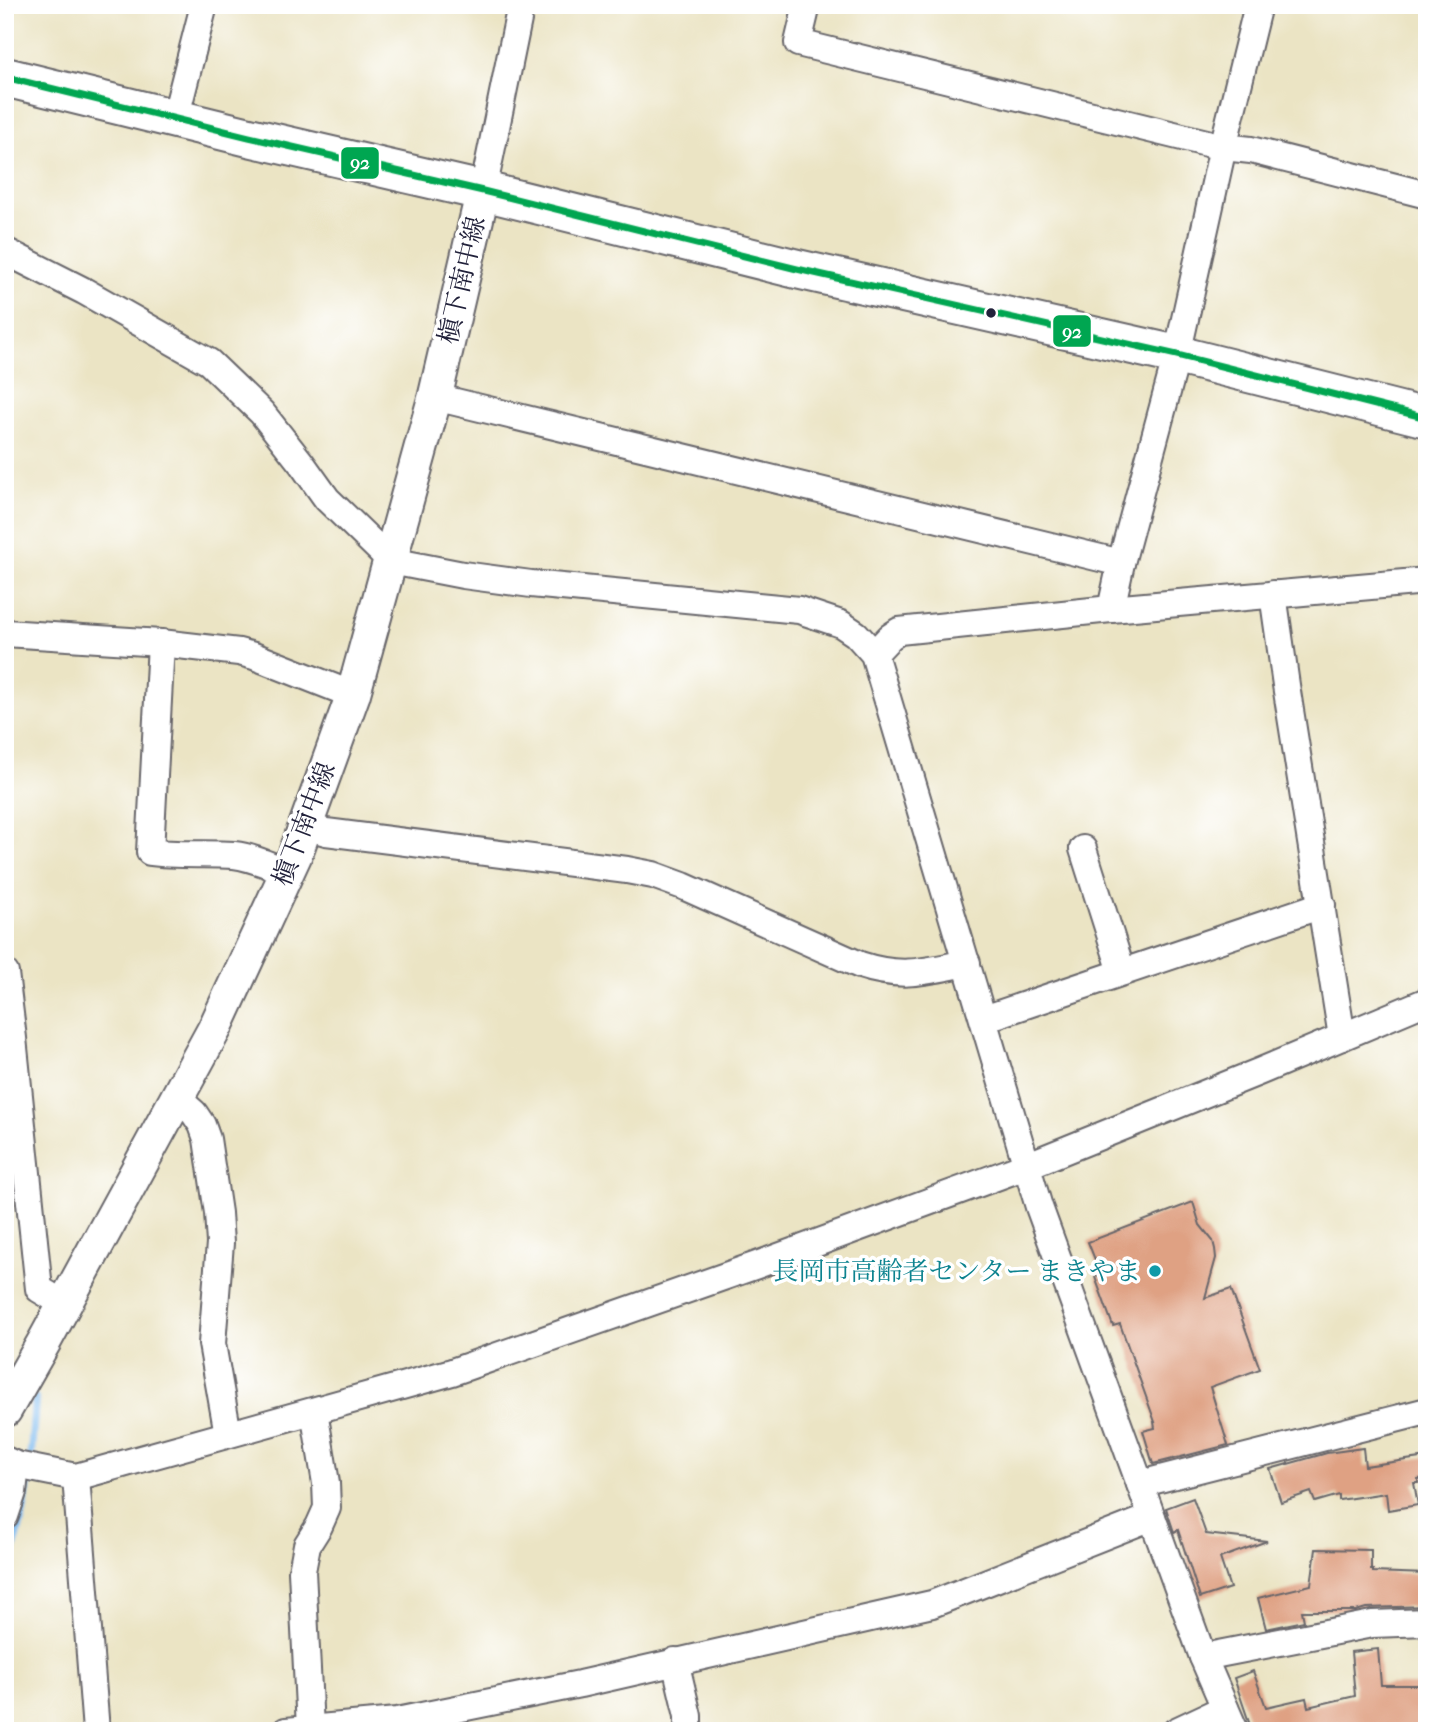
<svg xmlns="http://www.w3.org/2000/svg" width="1432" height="1736" viewBox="0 0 1432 1736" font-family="'IM FELL French Canon','Noto Serif JP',serif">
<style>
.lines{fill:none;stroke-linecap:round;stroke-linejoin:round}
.stream{stroke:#7bbaef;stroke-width:8}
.building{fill:#dfa183}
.minor-casing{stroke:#68666b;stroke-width:30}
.major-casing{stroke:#68666b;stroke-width:37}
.highway-casing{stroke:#68666b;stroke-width:42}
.minor{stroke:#fff;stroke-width:26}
.major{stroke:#fff;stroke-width:33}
.highway{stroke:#fff;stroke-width:38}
.bus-1-casing{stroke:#fff;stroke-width:12}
.bus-1{stroke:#00a651;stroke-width:7}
.bus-dot{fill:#22223b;stroke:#fff;stroke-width:2.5}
.culture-dot{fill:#0f9aa8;stroke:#fff;stroke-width:2.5}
.labels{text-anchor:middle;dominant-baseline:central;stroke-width:7;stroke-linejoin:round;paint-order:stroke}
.street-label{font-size:26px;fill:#22223b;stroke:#fff}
.culture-label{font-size:26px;fill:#0d838f;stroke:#fff;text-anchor:end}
.line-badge{stroke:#fff;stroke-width:2.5}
.badge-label{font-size:19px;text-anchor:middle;font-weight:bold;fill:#fff}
</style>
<rect width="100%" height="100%" fill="#fff"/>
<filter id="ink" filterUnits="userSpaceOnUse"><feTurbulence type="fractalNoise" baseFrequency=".0143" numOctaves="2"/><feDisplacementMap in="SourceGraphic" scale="14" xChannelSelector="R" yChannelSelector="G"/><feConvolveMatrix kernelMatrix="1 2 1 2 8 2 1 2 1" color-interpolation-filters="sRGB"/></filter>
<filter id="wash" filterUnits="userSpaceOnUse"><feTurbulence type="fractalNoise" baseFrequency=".00686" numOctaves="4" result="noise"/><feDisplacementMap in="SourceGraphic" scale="28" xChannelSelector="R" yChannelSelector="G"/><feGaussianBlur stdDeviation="1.57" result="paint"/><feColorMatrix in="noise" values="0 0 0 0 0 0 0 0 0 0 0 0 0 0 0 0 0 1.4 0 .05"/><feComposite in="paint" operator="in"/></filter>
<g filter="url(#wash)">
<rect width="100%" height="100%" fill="#ebe4c4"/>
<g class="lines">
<path class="stream" d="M 5,1572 C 28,1516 31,1459 35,1399"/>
</g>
<g id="blocks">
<g class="building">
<polygon points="1193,1202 1200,1225 1213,1241 1215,1249 1216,1258 1205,1298 1231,1289 1260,1369 1210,1387 1228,1445 1153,1464 1143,1431 1155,1428 1154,1422 1155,1422 1120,1324 1113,1326 1095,1277 1101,1275 1088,1242"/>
<polygon points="1363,1448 1365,1466 1427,1457 1427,1478 1418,1479 1418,1483 1414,1483 1418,1505 1388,1510 1386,1493 1339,1500 1339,1495 1315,1502 1311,1492 1281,1502 1270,1469 1327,1453"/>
<polygon points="1193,1498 1206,1534 1267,1541 1220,1558 1230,1588 1200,1598 1178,1530 1174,1532 1166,1508"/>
<polygon points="1316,1549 1371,1550 1371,1570 1373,1570 1373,1572 1427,1574 1427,1606 1366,1608 1356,1611 1302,1611 1304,1621 1266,1629 1258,1598 1311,1585"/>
<polygon points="1378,1649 1381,1685 1427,1685 1427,1731 1252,1731 1234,1678 1253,1671 1266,1707 1306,1698 1308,1707 1355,1696 1351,1652"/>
</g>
</g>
</g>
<g filter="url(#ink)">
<use href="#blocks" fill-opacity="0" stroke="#68666b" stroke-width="2"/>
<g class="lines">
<g class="minor-casing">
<g id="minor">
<polyline points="807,5 798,43 1223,147 1251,150 1427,195"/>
<polyline points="175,119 204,5"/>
<polyline points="483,191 521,5"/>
<polyline points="5,251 84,291 209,362 262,413 302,464 327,499 391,561 463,575 531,584 799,610 841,624 856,634 874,654 1039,1207 1203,1657 1235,1731"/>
<polyline points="435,397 1121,563"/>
<polyline points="1273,594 1286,685 1342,1037"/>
<polyline points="1111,609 1427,581"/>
<polyline points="5,633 161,643 239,652 254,656 353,695"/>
<path d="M 161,643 L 150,852 C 178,856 206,853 234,855 C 252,857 269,865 287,872"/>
<polyline points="874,654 890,637 899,631 1111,609 1121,563 1177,355 1223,147 1258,5"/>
<path d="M 305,826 L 326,832 L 627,870 L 653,875 L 683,886 L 860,965 C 902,979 926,971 967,963"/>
<polyline points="1083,849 1122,972"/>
<polyline points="5,973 13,1038 39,1289 64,1304"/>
<polyline points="984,1019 1322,905"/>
<polyline points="177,1098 194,1113 202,1125 207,1139 218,1213 220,1243 212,1344 228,1434"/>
<polyline points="5,1460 16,1465 76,1477 452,1372 757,1265 1026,1166 1261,1071 1427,1001"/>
<polyline points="76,1477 96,1731"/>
<polyline points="1140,1484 1427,1411"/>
<polyline points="5,1516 13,1492 16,1465"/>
<polyline points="1203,1657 1372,1624 1427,1622"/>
<polyline points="675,1661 688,1716 688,1731"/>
<polyline points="310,1728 302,1571 307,1545 319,1526 327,1508 326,1483 314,1411"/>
<polyline points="286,1731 397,1721 580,1684 932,1604 1152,1517"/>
<polyline points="1176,1731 1225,1708"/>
</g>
</g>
<g class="major-casing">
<polyline id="major" points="5,1410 44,1342 215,1028 295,855 353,695 435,397 483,191"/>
</g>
<g class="highway-casing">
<polyline id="highway" points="5,77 249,137 483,191 797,269 1177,355 1427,418"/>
</g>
<use href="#minor" class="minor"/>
<use href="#major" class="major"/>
<use href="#highway" class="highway"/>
<g class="bus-1-casing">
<polyline id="bus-1" points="5,77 249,137 483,191 797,269 1177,355 1427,418"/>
</g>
<use href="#bus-1" class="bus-1"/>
</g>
</g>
<circle class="bus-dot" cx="991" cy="313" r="6"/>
<circle class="culture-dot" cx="1155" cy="1271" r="7"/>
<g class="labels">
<g class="street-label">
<text transform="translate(462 280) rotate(-77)">槇下南中線</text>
<text transform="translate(304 824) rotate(-69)">槇下南中線</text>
</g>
<g class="culture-label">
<text x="1141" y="1271">長岡市高齢者センター まきやま</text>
</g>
</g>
<g class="line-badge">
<rect x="340" y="146" width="40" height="34" rx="7" fill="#00a651"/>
<rect x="1052" y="314" width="40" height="34" rx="7" fill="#00a651"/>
</g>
<g class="badge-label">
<text x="360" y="169">92</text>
<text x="1072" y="338">92</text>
</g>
<rect width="1432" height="1736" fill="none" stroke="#fff" stroke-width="28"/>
</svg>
